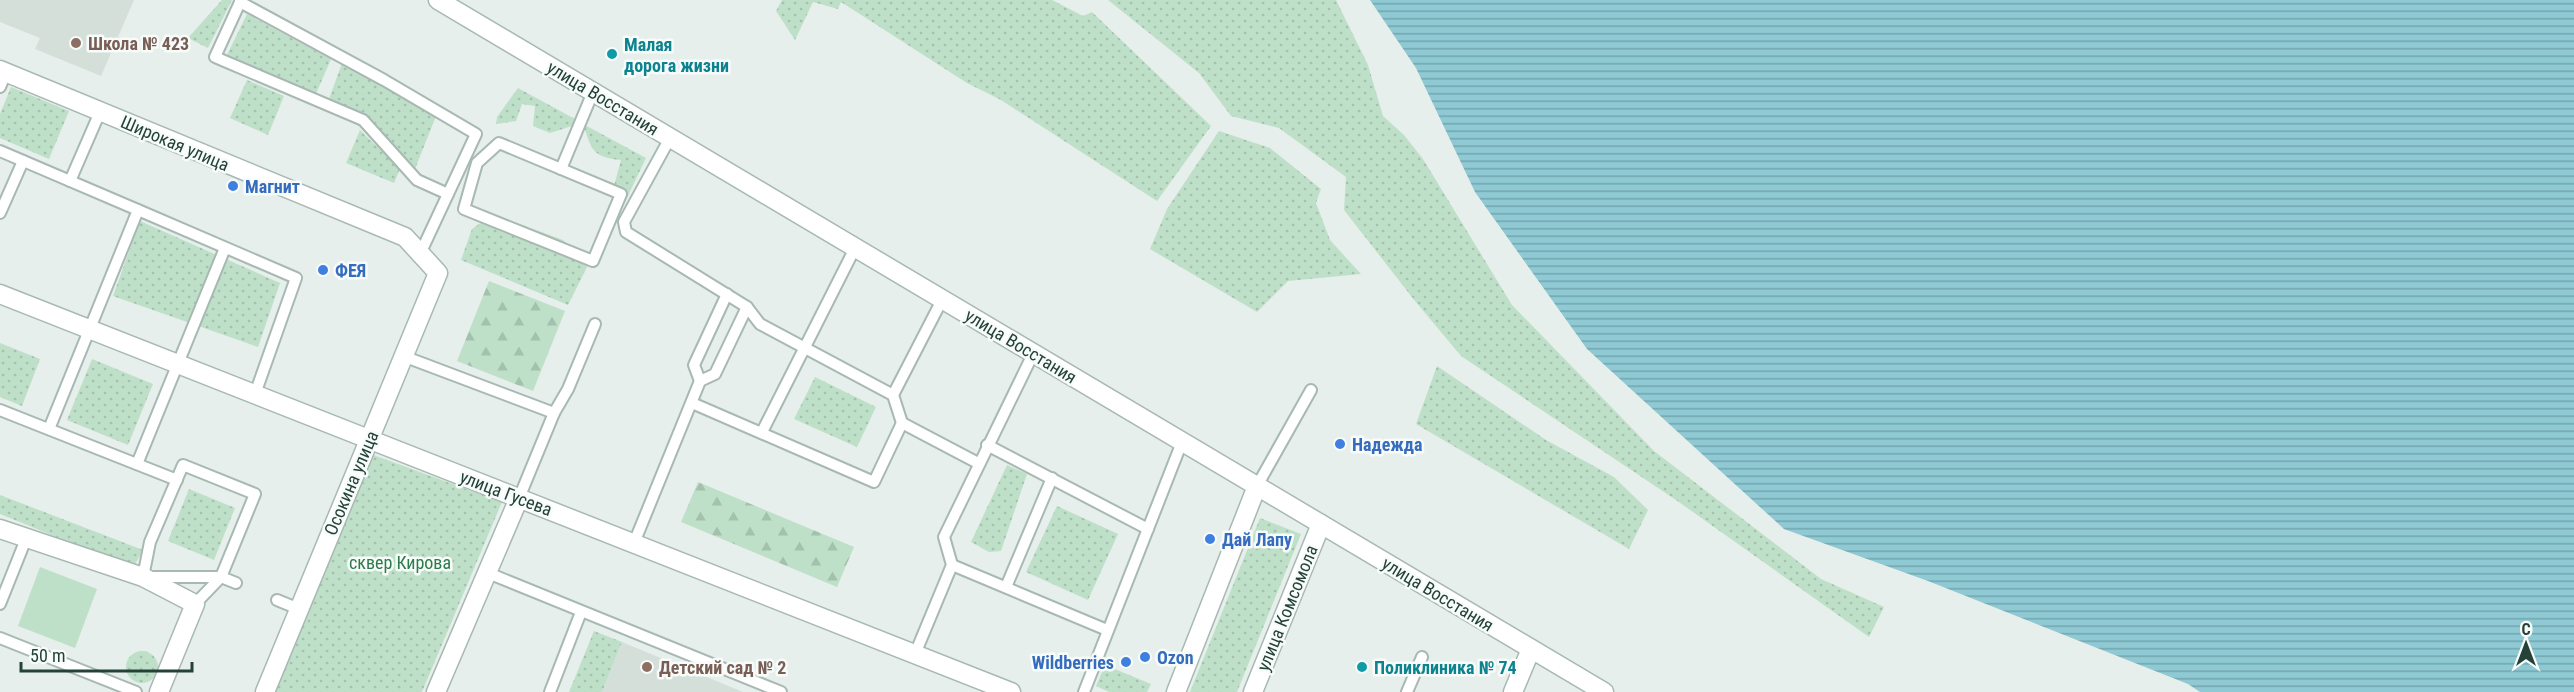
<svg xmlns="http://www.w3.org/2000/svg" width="2574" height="692" viewBox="0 0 2574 692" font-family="'Roboto Condensed',sans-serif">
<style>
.built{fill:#d4dfda}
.green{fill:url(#green-dots)}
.forest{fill:url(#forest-firs)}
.pitch{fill:#bfe0c8}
.water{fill:url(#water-rules)}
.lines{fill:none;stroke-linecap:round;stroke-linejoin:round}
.service-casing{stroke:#a8b8b2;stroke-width:14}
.minor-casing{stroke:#a8b8b2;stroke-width:21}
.tertiary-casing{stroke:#a8b8b2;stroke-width:21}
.service{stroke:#fff;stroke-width:10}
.minor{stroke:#fff;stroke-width:18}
.tertiary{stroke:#fff;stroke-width:18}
.education-dot{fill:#8d6e63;stroke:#f7fbf9;stroke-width:2}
.culture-dot{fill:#0f9aa8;stroke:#f7fbf9;stroke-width:2}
.shop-dot{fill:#3f7fe0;stroke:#f7fbf9;stroke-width:2}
.labels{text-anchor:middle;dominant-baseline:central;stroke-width:5;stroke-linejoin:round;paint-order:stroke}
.education-label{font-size:18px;font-weight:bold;fill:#785e54;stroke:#f7fbf9;text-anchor:start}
.culture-label{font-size:18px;font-weight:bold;fill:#0d838f;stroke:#f7fbf9;text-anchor:start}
.street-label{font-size:18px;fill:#24423a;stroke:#f7fbf9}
.shop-label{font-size:18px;font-weight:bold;fill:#366cbe;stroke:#f7fbf9;text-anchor:start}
.park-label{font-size:18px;fill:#2d7a4b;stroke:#f7fbf9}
</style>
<defs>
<pattern id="green-dots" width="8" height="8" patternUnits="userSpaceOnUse" patternTransform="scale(1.5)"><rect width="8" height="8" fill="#bfe0c8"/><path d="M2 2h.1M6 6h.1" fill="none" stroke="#a4c1ad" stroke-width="1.8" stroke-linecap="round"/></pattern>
<pattern id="forest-firs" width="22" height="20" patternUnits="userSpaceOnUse" patternTransform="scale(1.5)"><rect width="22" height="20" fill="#bfe0c8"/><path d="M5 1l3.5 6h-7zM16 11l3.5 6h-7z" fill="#a4c1ad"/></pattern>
<pattern id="water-rules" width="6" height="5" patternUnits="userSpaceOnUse" patternTransform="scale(1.5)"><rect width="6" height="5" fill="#8ec9d4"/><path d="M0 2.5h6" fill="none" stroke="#74a5ad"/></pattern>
</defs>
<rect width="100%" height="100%" fill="#e6efeb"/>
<g class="built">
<polygon points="0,0 134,0 101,76 35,49 40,38 0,22"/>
<polygon points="622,642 743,692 602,692"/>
</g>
<g class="green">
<polygon points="222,0 232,0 208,48 188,38"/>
<polygon points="782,0 1052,0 1083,16 1092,12 1211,126 1157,201 1001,100 967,83 841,2 838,9 813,2 795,40 776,11"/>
<polygon points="1108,0 1336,0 1368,65 1383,116 1404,135 1423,159 1512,305 1654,451 1821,579 1884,607 1869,637 1676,500 1461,356 1415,301 1344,210 1346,177 1279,128 1231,116 1199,73"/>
<polygon points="247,14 331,59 315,96 226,57"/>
<polygon points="342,63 436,116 415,169 370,118 329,99"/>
<polygon points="247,80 284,96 268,135 230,118"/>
<polygon points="11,87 69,111 49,159 0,138 0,114"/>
<polygon points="518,88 575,119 575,125 550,133 533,126 535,106 522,104 516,121 496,124 497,117"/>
<path d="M 583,124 L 646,158 L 625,202 L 622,200 L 624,192 L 614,186 L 621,160 C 592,157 592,150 583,124 Z"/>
<polygon points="360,130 400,169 394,183 346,163"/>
<polygon points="1219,131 1270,148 1321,189 1316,203 1330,240 1361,274 1288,281 1257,312 1150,249 1167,209"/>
<polygon points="493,214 563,240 589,263 568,305 461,260 472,229"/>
<polygon points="140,221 280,283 258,347 113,296"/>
<polygon points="0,343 40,359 22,406 0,397"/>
<polygon points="92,359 153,384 128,445 67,420"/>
<polygon points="1437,366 1546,440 1614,477 1648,510 1629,549 1416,424"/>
<polygon points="815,377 876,407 857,447 794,419"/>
<polygon points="368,453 502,502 422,692 270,692"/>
<polygon points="1007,465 1027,474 1001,551 989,552 971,542"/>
<polygon points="189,489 235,508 214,560 168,541"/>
<polygon points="0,495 143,550 133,568 0,514"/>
<polygon points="1057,506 1118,534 1088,600 1026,572"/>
<polygon points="1260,518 1301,534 1237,692 1190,692"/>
<polygon points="594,631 622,642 602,692 569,692"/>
<circle cx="142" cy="667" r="16"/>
<polygon points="1105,665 1151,684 1147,692 1109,692 1096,686"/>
</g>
<g class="forest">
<polygon points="489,281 565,311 533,391 457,361"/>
<polygon points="698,482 854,547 837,587 681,522"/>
</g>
<polygon class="pitch" points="40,567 97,589 75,648 18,626"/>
<polygon class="water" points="1370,0 2574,0 2574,692 2200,692 2188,684 1928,581 1784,529 1587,349 1475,192 1416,68"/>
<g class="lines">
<g class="service-casing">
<g id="service">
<polyline points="241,0 215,57 363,120 417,180 448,194"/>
<polyline points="240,2 384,80 476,134 420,254"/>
<polyline points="0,87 6,73"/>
<polyline points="670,138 624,222 626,232 747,307 760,324 893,395 902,423 978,463"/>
<polygon points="499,143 621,194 593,261 464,209 477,163"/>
<polyline points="0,151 138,210 49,429"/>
<polyline points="561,169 593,92"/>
<polyline points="70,181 100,112"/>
<polyline points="138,210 296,278 255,394"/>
<polyline points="0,213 23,161"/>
<polyline points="403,356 554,413 519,498"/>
<polyline points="700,381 694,365 727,294"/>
<polyline points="893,395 942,300"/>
<polyline points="692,403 874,482 902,423"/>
<polyline points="0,410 177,480"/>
<polyline points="554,413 568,389 595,324"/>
<polyline points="762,432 855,248"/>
<polyline points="987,445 1148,529"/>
<polyline points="137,464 225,248"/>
<polyline points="1257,486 1311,390"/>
<polyline points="634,543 700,381 715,374 747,307"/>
<polyline points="952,565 1107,630"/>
<polyline points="488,573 781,692"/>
<polyline points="1006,587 1052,478"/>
<polyline points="277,600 299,609"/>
<polyline points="0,604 26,539"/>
<polyline points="195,604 221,577 255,494 183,465 150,542 143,577 221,577 236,583"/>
<polyline points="0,638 136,692"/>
<polyline points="915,654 952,565 944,537 1033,354"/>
<polyline points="550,692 581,612"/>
<polyline points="1084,692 1182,442"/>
<polyline points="1407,692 1422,657"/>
</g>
</g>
<g class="minor-casing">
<g id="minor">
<polyline points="0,70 405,237 438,273 265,692"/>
<polyline points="0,294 1011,692"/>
<polyline points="0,529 143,577 195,604 159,692"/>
<polyline points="436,692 519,498"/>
</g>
</g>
<g class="tertiary-casing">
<g id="tertiary">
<polyline points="438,0 1604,692"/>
<polyline points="1176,692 1257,486"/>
<polyline points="1253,692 1321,524"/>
<polyline points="1513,692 1531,649"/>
</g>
</g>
<use href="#service" class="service"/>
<use href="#minor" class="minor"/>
<use href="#tertiary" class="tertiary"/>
</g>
<g class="education-dot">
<circle cx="76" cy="43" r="6"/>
<circle cx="647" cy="667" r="6"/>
</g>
<g class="culture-dot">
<circle cx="612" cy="54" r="6"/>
<circle cx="1362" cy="667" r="6"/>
</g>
<g class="shop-dot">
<circle cx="233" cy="186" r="6"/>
<circle cx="323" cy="270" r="6"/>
<circle cx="1340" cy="444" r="6"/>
<circle cx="1210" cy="539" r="6"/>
<circle cx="1145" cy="657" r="6"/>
<circle cx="1126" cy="662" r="6"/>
</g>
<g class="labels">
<g class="education-label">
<text x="88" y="43">Школа № 423</text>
<text x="659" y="667">Детский сад № 2</text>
</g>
<g class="culture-label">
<text x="624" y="44">Малая<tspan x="624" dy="21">дорога жизни</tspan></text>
<text x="1374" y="667">Поликлиника № 74</text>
</g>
<g class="street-label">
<text transform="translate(603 98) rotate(31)">улица Восстания</text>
<text transform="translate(175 143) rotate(23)">Широкая улица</text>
<text transform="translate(1021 346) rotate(31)">улица Восстания</text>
<text transform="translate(351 483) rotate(-67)">Осокина улица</text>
<text transform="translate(506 493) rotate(21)">улица Гусева</text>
<text transform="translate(1438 594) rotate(31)">улица Восстания</text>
<text transform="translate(1287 608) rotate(-68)">улица Комсомола</text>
</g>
<g class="shop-label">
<text x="245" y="186">Магнит</text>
<text x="335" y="270">ФЕЯ</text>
<text x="1352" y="444">Надежда</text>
<text x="1222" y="539">Дай Лапу</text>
<text x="1157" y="657">Ozon</text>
<text x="1114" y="662" text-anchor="end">Wildberries</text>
</g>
<g class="park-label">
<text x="400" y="562">сквер Кирова</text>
</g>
</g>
<g transform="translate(2526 644)" stroke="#f7fbf9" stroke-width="4.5" paint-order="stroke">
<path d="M0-4.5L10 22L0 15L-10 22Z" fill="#24423a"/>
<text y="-9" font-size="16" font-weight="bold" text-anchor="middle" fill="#24423a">С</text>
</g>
<path d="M21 662v9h171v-9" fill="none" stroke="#24423a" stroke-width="3"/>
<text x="30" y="662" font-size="18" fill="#24423a" stroke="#f7fbf9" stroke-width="4.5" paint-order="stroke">50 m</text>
</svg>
